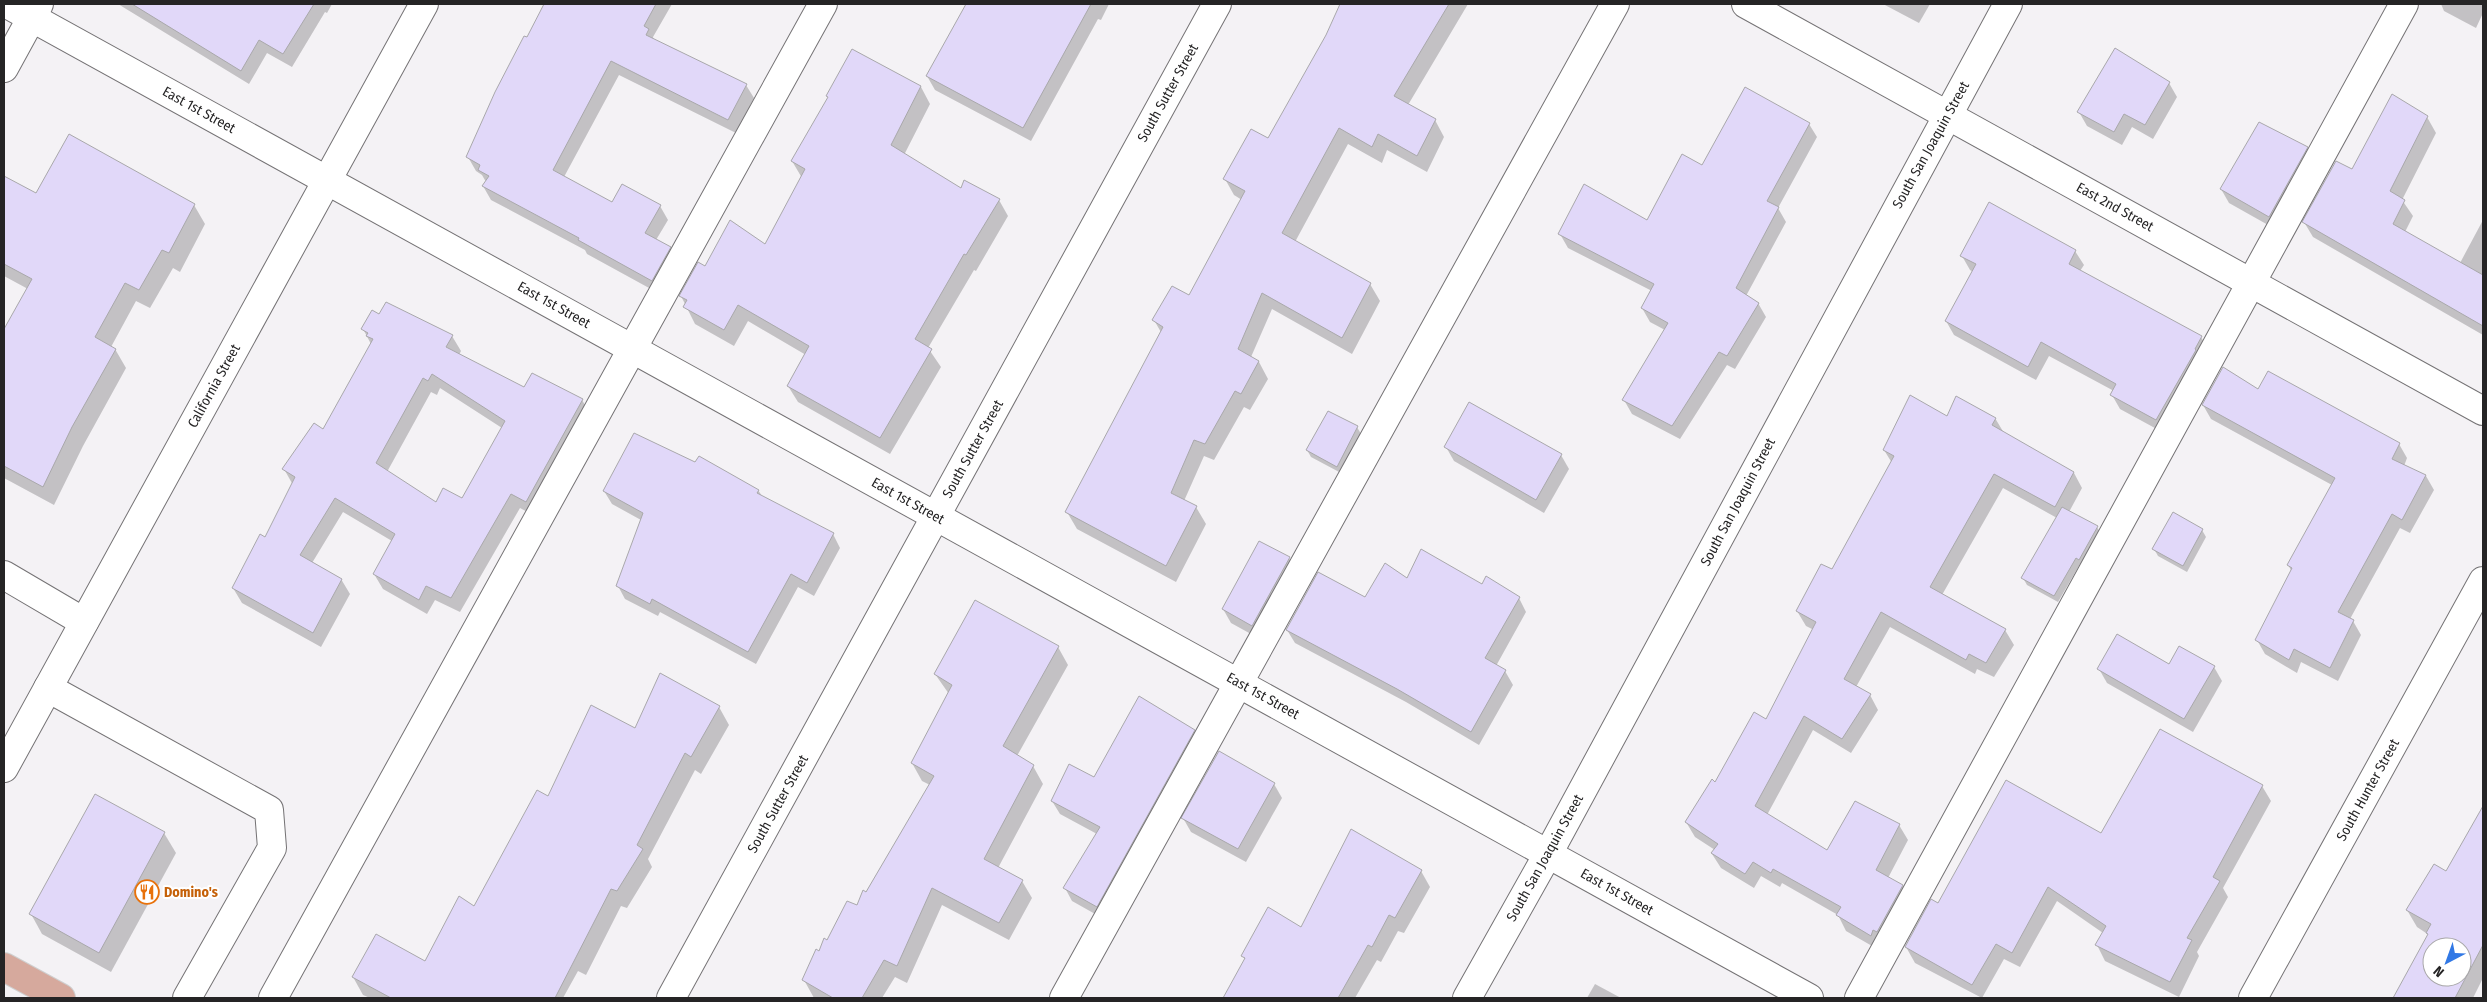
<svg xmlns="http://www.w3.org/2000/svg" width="2487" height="1002" viewBox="0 0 2487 1002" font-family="'Fira Sans Condensed',sans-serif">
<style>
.shadow{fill:#0003;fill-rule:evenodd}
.building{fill:#e1d8f9;stroke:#a9a8ab;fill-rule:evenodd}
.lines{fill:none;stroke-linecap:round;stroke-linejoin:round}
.minor-casing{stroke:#757375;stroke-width:30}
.major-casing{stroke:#cfcfcf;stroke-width:30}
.minor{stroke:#fff;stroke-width:28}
.major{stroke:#d6a99d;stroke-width:28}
.labels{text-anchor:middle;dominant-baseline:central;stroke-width:4;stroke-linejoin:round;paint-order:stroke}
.street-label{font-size:14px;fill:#252425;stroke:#fff}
.food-label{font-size:14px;font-weight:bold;fill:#c56008;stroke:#fff;text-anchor:start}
</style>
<rect width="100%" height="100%" fill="#f4f2f5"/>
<g class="shadow">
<polygon points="118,4 332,4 327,13 325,12 292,67 267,53 249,84"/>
<polygon points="546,4 672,4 653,37 654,41 746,85 754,98 736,133 619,75 564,177 612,203 660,206 668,220 656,240 670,248 678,262 660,294 587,254 585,250 491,200 483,186 486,182 482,175 476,171 468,157"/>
<polygon points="967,4 1109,4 1101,20 1098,19 1031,141 935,90 927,76"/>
<polygon points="1342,4 1468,4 1408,105 1435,120 1444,137 1427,172 1387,150 1382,163 1348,144 1295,242 1370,284 1380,301 1352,354 1272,309 1251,357 1259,362 1268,379 1250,410 1244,407 1214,460 1204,456 1184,501 1196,507 1206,524 1176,582 1077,529 1067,512 1162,334 1154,320 1189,297 1242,200 1234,195 1225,179 1268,139 1327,35"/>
<polygon points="1883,4 1930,4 1919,23"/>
<polygon points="2441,4 2483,4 2483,13 2476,28 2444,11"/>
<polygon points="853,50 921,87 930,104 904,155 962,190 999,200 1008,216 976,271 974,270 928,348 941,367 890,454 798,402 788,386 806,355 748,321 734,346 695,324 681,296 706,268 765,246 802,178 792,161 829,98"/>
<polygon points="2169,83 2177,97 2153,139 2132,127 2122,145 2087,126 2079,112"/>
<polygon points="2427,117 2436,133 2402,200 2413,216 2405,232 2460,263 2483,220 2483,335 2313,237 2304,222 2352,171"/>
<polygon points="1809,124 1817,137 1778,208 1786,222 1746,296 1758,303 1766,317 1735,369 1727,365 1680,439 1632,414 1624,400 1665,330 1650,322 1642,308 1652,291 1568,248 1560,234 1647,222 1703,167"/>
<polygon points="2307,148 2315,162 2277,230 2229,203 2221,189"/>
<polygon points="4,178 37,195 194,205 205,224 180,272 173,268 150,308 136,301 111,347 115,349 126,368 83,446 54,505 4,478 4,332 28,289 4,276"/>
<polygon points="1990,204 2075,251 2084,265 2080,271 2201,337 2209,351 2164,433 2120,409 2112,395 2114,391 2049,356 2036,380 1954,335 1946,321 1973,272 1970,270 1962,256"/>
<path d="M 380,315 L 452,336 L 461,351 L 459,355 L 524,388 L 582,400 L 591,415 L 535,516 L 520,508 L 460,612 L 435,600 L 427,614 L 383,589 L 374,574 L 392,541 L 343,512 L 312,563 L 341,579 L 350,594 L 321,647 L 242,603 L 233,588 L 266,538 L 293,485 L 284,469 L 324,431 L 371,344 L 363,329 ZM 440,388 L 502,428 L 463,499 L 437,504 L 387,472 L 431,392 L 437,395 Z"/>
<polygon points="2258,391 2399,444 2407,458 2404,466 2426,476 2434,490 2410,533 2400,528 2350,619 2353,621 2361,635 2338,681 2301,662 2297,673 2265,654 2257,640 2291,570 2288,565 2332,485 2211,419 2203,405"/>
<polygon points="1947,417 1995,418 2004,433 2074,473 2082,488 2069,512 2097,527 2101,534 2083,566 2080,564 2058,602 2027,585 2023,578 2057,518 2003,488 1942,595 2005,630 2014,645 1994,677 1977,669 1975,674 1890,627 1856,687 1870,695 1878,710 1851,753 1813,730 1767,815 1827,852 1899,825 1908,840 1888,878 1902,886 1911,901 1879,950 1846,931 1838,915 1782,883 1780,887 1761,876 1754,888 1721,868 1712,854 1715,850 1695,837 1686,822 1767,721 1814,630 1806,626 1797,611 1833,571 1892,463 1884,450"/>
<polygon points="1357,427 1361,434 1341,473 1311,457 1307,450"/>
<polygon points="1446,447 1561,455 1569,469 1544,513 1454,461"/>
<polygon points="696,464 758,490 762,496 833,534 840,548 814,596 798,587 756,664 660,612 658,616 625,599 618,586 641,520 612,504 604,491"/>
<polygon points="2202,530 2206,537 2187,572 2158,556 2154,549"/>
<polygon points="1260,543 1289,558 1297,572 1260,639 1231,623 1223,609"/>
<polygon points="1407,580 1482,585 1519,598 1526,612 1496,666 1505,671 1513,685 1479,745 1406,702 1295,643 1287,630"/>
<polygon points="1058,647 1068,665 1017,756 1033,766 1043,784 998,868 1022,881 1032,898 1009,940 942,905 907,983 895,977 882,998 814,998 804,980 819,952 857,907 930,785 922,781 912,763 949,694 935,674"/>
<polygon points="2169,666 2214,667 2222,681 2193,732 2107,683 2099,669"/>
<polygon points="719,707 729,725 701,774 695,770 648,859 652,867 627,908 621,906 586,975 578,971 563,998 370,998 363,995 353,977 425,963 475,907 549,798 635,729"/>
<polygon points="1194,731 1201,744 1104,919 1072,901 1065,888 1097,834 1060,814 1052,801"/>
<polygon points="1274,784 1282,798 1246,862 1191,832 1183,818"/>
<polygon points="2262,786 2271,801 2223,888 2228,897 2197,952 2199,956 2179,997 2105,961 2097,945 2103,933 2057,901 2020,967 2004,959 1982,998 1915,963 1906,947 1939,905 2102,835"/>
<polygon points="96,796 164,833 176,853 111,972 42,934 31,914"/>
<path d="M 2483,809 L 2483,978 L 2473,998 L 2394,998 L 2429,935 L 2417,927 L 2407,910 L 2446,873 ZM 2432,947 L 2462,947 L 2462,977 L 2432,977 Z"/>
<polygon points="1421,871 1430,887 1404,933 1398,931 1381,962 1377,960 1355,998 1225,998 1245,960 1243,956"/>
<polygon points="1595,984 1621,998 1587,998"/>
</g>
<g class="building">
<polygon points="132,4 314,4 283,54 259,40 241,71"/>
<polygon points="544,4 656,4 644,26 649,29 646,35 747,84 728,120 611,61 553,170 612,202 622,184 661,205 645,233 671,247 652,281 578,240 579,238 482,186 489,176 478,170 480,165 466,157 495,92 524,36 527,37"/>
<polygon points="966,4 1091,4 1023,128 926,76"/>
<polygon points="1340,4 1449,4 1394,96 1436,119 1417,156 1378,134 1372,147 1339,128 1282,233 1371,283 1342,338 1262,293 1238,349 1259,361 1241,394 1235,391 1205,444 1194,440 1171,493 1197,506 1166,566 1065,512 1163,327 1152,320 1172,286 1189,295 1245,191 1223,179 1251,129 1268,138 1326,35"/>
<polygon points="2115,48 2170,82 2145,125 2124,114 2114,132 2077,112"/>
<polygon points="852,49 921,86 891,145 961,188 964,180 1000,199 966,255 964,254 915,339 932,349 880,438 787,386 809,346 738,305 724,330 683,307 687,300 679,296 698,262 705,266 730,220 765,244 805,169 791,161 828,97 826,96"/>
<polygon points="1745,87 1810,123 1767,201 1779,207 1736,288 1759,303 1727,356 1719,352 1672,426 1622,400 1668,323 1641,308 1654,284 1558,234 1584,184 1647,220 1682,154 1702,165"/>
<polygon points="2392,94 2428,116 2390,191 2405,200 2393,224 2483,275 2483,326 2302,222 2336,161 2352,169"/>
<polygon points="2259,122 2308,147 2269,217 2220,189"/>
<polygon points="69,134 195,204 169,253 162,250 139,290 125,283 95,337 116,349 72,427 43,487 4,466 4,329 32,279 4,264 4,176 36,193"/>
<polygon points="1989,202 2076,250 2069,264 2202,336 2195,349 2196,350 2156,420 2110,395 2116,384 2041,342 2028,367 1945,321 1976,264 1960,256"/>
<path d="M 386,302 L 453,335 L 446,347 L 524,387 L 532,373 L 583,399 L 526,502 L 511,494 L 451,598 L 426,586 L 419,600 L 373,574 L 395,534 L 335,498 L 300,555 L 342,579 L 313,633 L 232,588 L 260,534 L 265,537 L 295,477 L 282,469 L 314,423 L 323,429 L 373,339 L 366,336 L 368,333 L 361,329 L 372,310 L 379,314 ZM 432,374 L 505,421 L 462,498 L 443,488 L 436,502 L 376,463 L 423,378 L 428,381 Z"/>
<polygon points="2223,367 2258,389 2268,371 2400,443 2392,459 2426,475 2402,520 2392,514 2338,612 2354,620 2330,668 2294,649 2289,660 2255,640 2292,568 2287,565 2335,478 2202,405"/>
<polygon points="1910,395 1947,416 1956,396 1996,418 1992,425 2074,472 2055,507 1994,474 1930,587 2006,629 1986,663 1969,654 1966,660 1881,612 1844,679 1871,694 1842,739 1804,716 1755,806 1827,850 1855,801 1900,824 1876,870 1903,885 1877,932 1873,930 1871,936 1836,915 1841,907 1773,869 1771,873 1753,862 1745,874 1711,853 1718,844 1685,822 1712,779 1715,782 1754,712 1766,719 1816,622 1796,611 1821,564 1832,569 1894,456 1883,450"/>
<polygon points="1469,402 1562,454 1536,500 1444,447"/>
<polygon points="1328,411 1358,426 1337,467 1306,450"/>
<polygon points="634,433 695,462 699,456 759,490 757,493 834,533 807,583 791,574 748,652 652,599 650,604 616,586 643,513 603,491"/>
<polygon points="2062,507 2098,526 2079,560 2076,558 2054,596 2021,578"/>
<polygon points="2173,512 2203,529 2183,566 2152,549"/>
<polygon points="1259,541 1290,557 1252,626 1222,609"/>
<polygon points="1421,549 1482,584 1486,576 1520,597 1485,658 1506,670 1471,732 1397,689 1286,630 1318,572 1365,597 1385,563 1407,578"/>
<polygon points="975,600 1059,646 1003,746 1034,765 984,859 1023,880 999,923 932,888 897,966 884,960 862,998 833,998 802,980 816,949 819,951 824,938 827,940 847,901 857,905 863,890 866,892 934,776 911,763 952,685 934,674"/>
<polygon points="2117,634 2169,664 2179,646 2215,666 2184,719 2097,669"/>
<polygon points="660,673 720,706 691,757 685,753 637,845 643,849 617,891 611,889 555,998 391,998 352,977 376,934 425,961 459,896 474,906 537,790 548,796 591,705 635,728"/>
<polygon points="1139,696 1195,730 1097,907 1063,888 1100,827 1051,801 1069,764 1094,777"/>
<polygon points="2160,729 2263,785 2213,877 2220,881 2187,938 2192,940 2170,982 2095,945 2106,926 2048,887 2012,953 1996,944 1972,985 1905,947 1931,899 1938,903 2006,780 2101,833"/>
<polygon points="1219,751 1275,783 1238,849 1181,818"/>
<polygon points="95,794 165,832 99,953 29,914"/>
<path d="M 2483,806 L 2483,945 L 2455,998 L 2393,998 L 2428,934 L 2426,933 L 2431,924 L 2406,910 L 2434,864 L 2446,871 ZM 2432,947 L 2462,947 L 2462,977 L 2432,977 Z"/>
<polygon points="1351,829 1422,870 1395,918 1389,915 1372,947 1368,945 1338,998 1223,998 1245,958 1241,956 1268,907 1301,927"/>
</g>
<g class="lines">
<g class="minor-casing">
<g id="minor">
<polyline points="7,4 1809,998"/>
<polyline points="1746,4 2483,411"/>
<polyline points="4,68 39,4"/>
<polyline points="4,575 84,622"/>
<polyline points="48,688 269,810 272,848 187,998"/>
<polyline points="4,768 424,4"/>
<polyline points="273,998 823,4"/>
<polyline points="671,998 1217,4"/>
<polyline points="1064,998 1615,4"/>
<polyline points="1467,998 1548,854 2008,4"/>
<polyline points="1859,998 2404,4"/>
<polyline points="2253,998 2483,581"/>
</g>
</g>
<g class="major-casing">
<polyline id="major" points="4,967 61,998"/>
</g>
<use href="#minor" class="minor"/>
<use href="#major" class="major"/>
</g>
<defs>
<g id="restaurant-ring" transform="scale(1.25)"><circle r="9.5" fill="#fff" stroke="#e8710a" stroke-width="1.5"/><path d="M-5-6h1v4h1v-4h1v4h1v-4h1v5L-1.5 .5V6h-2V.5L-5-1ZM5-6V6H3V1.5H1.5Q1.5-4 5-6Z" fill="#e8710a"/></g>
</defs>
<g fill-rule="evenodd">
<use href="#restaurant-ring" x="147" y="892"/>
</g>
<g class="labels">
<g class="street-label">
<text transform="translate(1168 93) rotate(-61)">South Sutter Street</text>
<text transform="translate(199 110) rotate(29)">East 1st Street</text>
<text transform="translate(1931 145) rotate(-61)">South San Joaquin Street</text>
<text transform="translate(2115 207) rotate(29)">East 2nd Street</text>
<text transform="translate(554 305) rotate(29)">East 1st Street</text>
<text transform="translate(214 386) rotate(-61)">California Street</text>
<text transform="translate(973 449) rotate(-61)">South Sutter Street</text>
<text transform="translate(908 501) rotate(29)">East 1st Street</text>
<text transform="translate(1738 502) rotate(-62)">South San Joaquin Street</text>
<text transform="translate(1263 696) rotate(29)">East 1st Street</text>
<text transform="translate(2368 790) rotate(-61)">South Hunter Street</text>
<text transform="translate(778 804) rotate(-61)">South Sutter Street</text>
<text transform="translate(1545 858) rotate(-61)">South San Joaquin Street</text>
<text transform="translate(1617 892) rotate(29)">East 1st Street</text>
</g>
<g class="food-label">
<text x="164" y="892">Domino's</text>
</g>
</g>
<rect width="2487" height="1002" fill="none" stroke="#252425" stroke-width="10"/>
<g transform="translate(2447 962) rotate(221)"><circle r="24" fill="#ffffff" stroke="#a8a7a8"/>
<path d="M0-4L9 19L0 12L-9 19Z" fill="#3178e5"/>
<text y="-8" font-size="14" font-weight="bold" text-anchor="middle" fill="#252425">N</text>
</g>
</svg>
